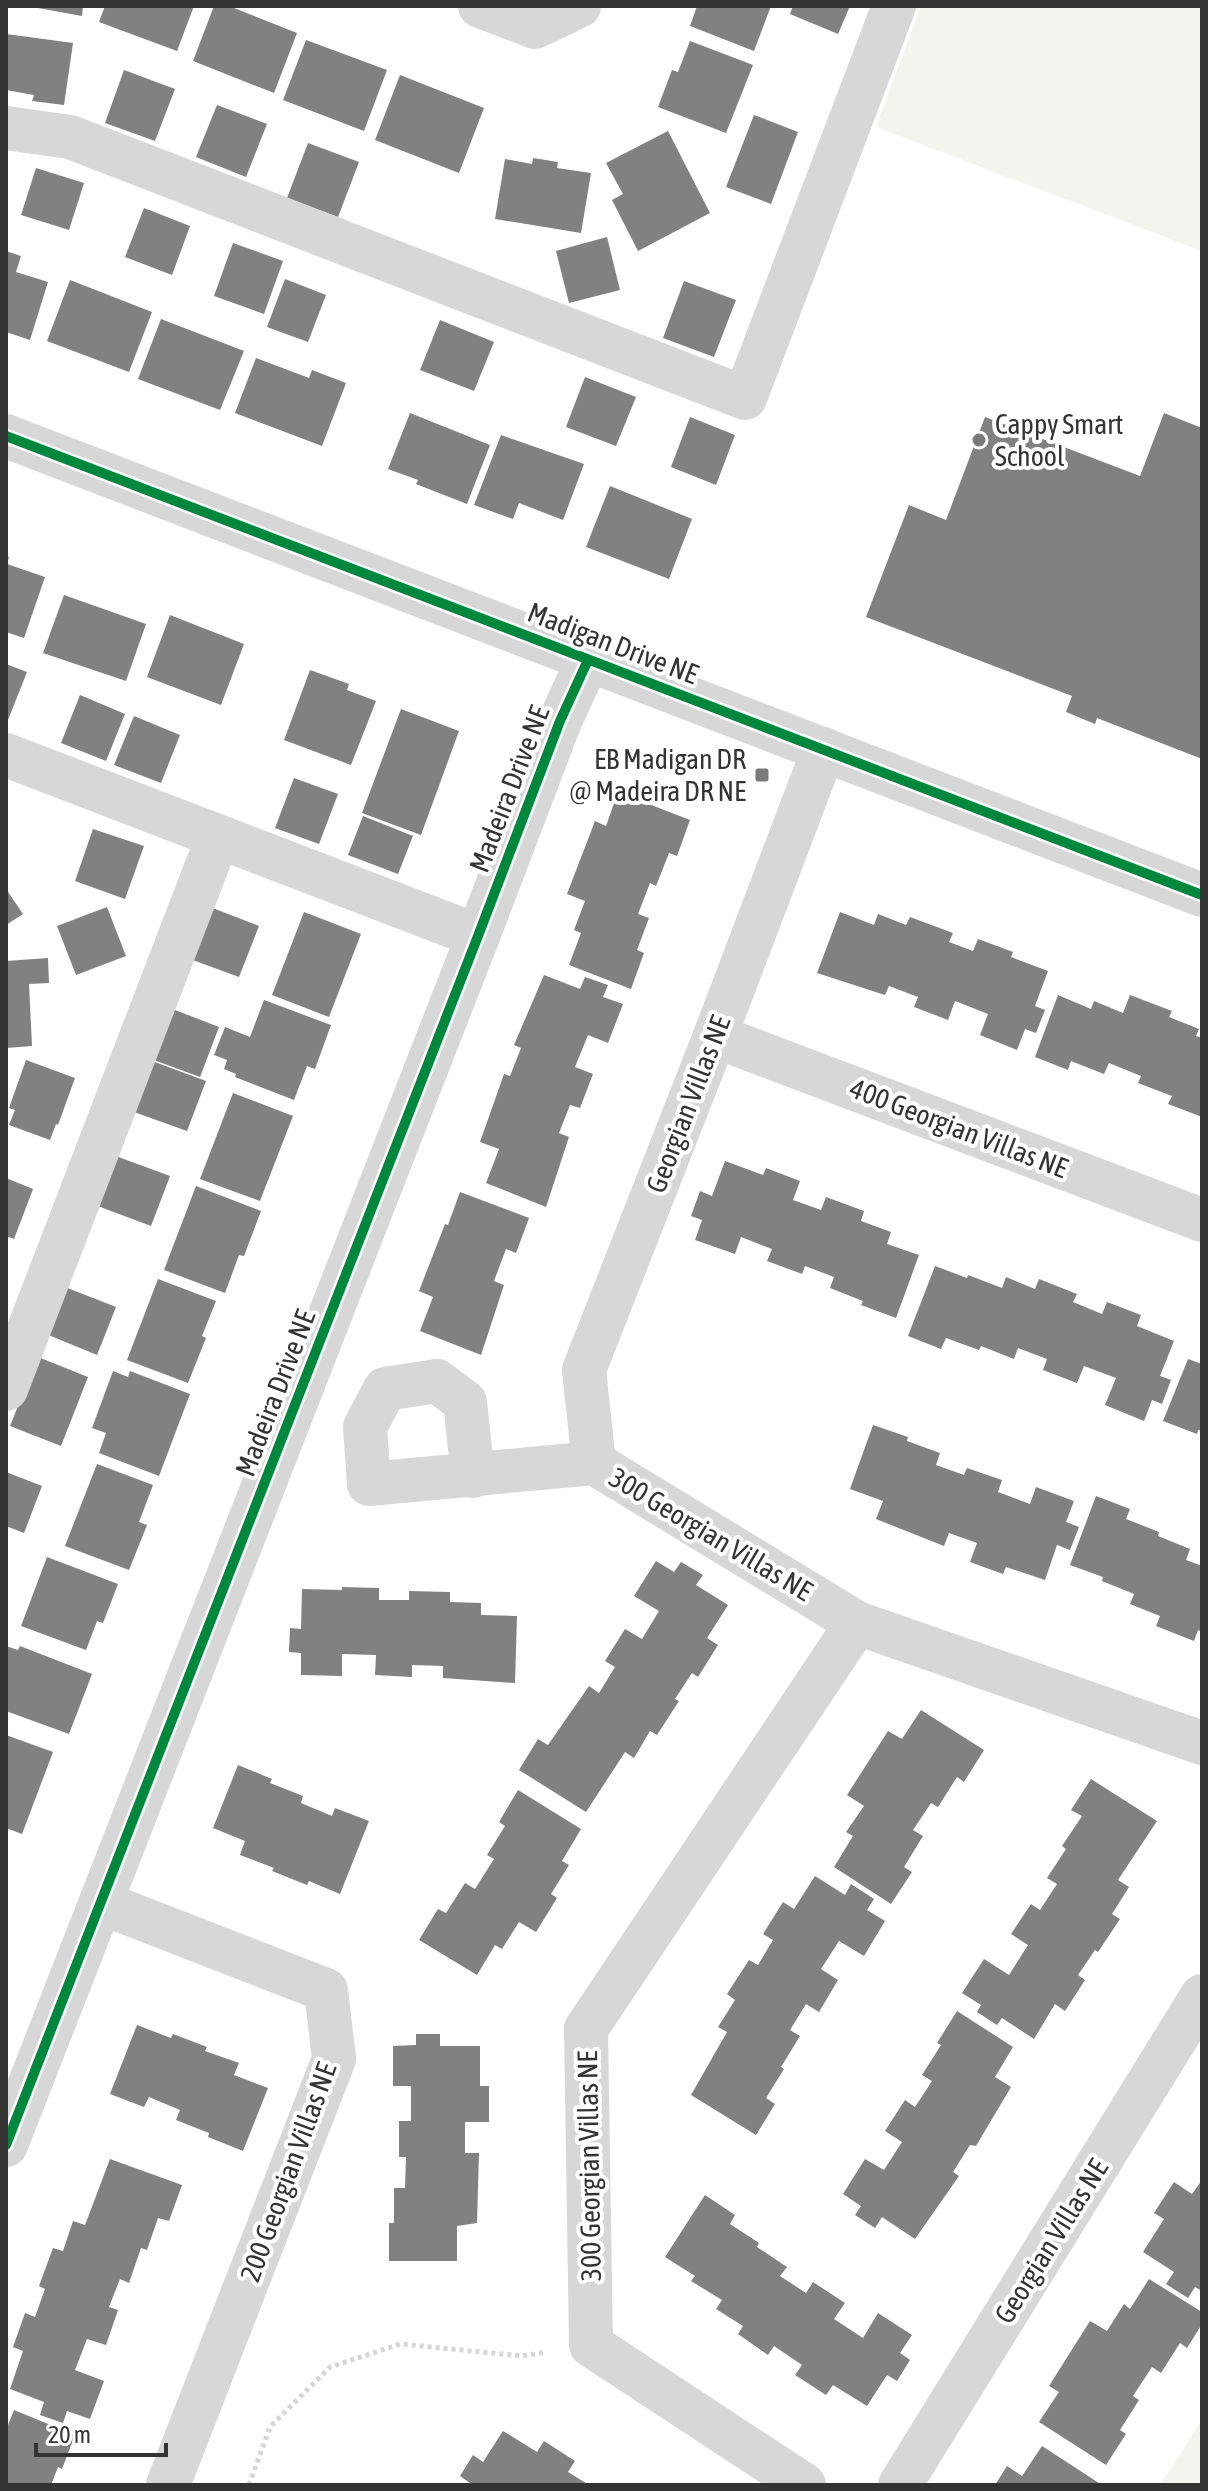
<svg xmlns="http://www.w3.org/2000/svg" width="1208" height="2491" viewBox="0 0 1208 2491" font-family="'Asap Condensed',sans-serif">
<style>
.green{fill:#f1f5ed}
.building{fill:#818181}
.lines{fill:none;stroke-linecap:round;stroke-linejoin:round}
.path{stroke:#d6d6d6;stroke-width:5;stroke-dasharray:4 4;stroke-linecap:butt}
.minor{stroke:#d7d7d7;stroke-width:44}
.cycleway-casing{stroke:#fff;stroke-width:15}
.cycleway{stroke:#00873e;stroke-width:10}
.poi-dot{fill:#7a7a7a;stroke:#fff;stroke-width:3}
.labels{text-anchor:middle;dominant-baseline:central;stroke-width:8;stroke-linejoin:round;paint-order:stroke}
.poi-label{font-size:28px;fill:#333;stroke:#fff;text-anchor:start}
.street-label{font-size:28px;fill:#333;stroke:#fff}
</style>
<rect width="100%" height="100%" fill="#fff"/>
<g class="green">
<polygon points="921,6 1202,6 1202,251 876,127"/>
<polygon points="1202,2420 1202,2485 1160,2485"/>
</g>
<g class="building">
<polygon points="27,6 83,6 82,16"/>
<polygon points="105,6 194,6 177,51 99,22"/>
<polygon points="214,6 229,6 297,33 274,93 193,61"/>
<polygon points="697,6 771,6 754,51 690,26"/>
<polygon points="793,6 850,6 838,34 790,14"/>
<polygon points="6,34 73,43 64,105 32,101 34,95 6,90"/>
<polygon points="306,40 387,70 364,131 283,100"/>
<polygon points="690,41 753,65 726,133 658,107 672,70 678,72"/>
<polygon points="124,70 175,89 155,141 105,123"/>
<polygon points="400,75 484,108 459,173 375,140"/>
<polygon points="217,105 267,124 246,177 196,157"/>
<polygon points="754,115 798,132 771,204 726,187"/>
<polygon points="668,131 710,213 638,251 612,200 623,194 606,163"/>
<polygon points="308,143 359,162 338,217 287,198"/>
<polygon points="533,158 558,162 557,168 591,173 581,233 495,219 505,159 532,164"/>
<polygon points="36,168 84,183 69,230 21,215"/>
<polygon points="144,208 190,226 172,275 125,257"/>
<polygon points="607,237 620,290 569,303 556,251"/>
<polygon points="233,243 283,261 264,314 214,296"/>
<polygon points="6,251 21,256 16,272 48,282 30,340 6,332"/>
<polygon points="285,279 326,295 308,342 267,327"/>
<polygon points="70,280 152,312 129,372 47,341"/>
<polygon points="684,281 736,300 714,357 663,338"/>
<polygon points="161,319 244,351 220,410 138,379"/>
<polygon points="440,320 494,342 474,391 420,370"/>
<polygon points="256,358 309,378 312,370 346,383 322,446 235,413"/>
<polygon points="585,377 636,397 616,446 566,427"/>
<polygon points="410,413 490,445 467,504 416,484 418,480 388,469"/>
<polygon points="1164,413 1202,428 1202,759 1097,718 1095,724 1066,712 1072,696 866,617 909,505 946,520 985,417 1140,476"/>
<polygon points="690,417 735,435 716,485 671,467"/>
<polygon points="501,435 584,464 563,520 519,503 513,519 474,505"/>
<polygon points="610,486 692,519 669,579 586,547"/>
<polygon points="6,556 9,557 7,564 45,577 24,638 6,632"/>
<polygon points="64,595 146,624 126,681 43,653"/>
<polygon points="170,615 244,644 221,705 147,677"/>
<polygon points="6,664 27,672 6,725"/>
<polygon points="310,670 349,684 347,690 376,701 351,765 284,740"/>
<polygon points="80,695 125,714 106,761 61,743"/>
<polygon points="401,709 459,731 421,835 362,813"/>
<polygon points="134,716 180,735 161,783 114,765"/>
<polygon points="294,778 338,794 319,844 275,828"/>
<polygon points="618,792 690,820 677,856 669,853 656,886 650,883 638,914 649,918 637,950 644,953 631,989 569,965 581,933 574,930 585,901 567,894 595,821 606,826"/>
<polygon points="363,816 413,836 398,874 348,855"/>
<polygon points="93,829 144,846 125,899 75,881"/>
<polygon points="6,889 23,914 6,925"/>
<polygon points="107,907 126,956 76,975 57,926"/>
<polygon points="210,907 259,926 239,977 190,959"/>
<polygon points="304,912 361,934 329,1017 272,995"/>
<polygon points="840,912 874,925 878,914 906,925 910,917 953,933 949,942 973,951 978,939 1013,952 1011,957 1048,971 1035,1006 1045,1010 1036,1033 1025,1029 1017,1050 980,1035 988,1014 955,1001 948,1020 914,1007 918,997 889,986 885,995 817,973"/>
<polygon points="48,958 49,983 29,984 32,1046 6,1048 6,961"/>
<polygon points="544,975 580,989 585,977 608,985 603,997 623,1004 608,1043 588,1035 575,1067 593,1074 580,1108 570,1105 559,1133 569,1137 546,1207 486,1183 499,1149 480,1142 504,1074 510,1076 521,1048 514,1045"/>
<polygon points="1058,995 1091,1009 1094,1001 1123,1013 1130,995 1172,1011 1169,1017 1199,1029 1196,1036 1202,1038 1202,1117 1168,1104 1172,1096 1138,1083 1141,1076 1109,1063 1104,1074 1071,1061 1068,1070 1035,1057"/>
<polygon points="264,1000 331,1025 315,1069 307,1066 294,1100 235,1077 236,1074 224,1069 227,1060 214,1055 225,1027 250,1037"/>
<polygon points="170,1008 219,1027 200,1077 151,1059"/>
<polygon points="26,1060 75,1078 58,1125 56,1124 50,1140 9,1125 15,1110 9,1108"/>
<polygon points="152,1061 206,1081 187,1131 134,1112"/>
<polygon points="233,1093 293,1116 260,1201 200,1179"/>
<polygon points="113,1155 170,1176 151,1226 95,1205"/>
<polygon points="725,1161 763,1175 766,1168 800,1181 793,1200 821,1210 826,1197 864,1211 861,1221 891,1232 887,1244 919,1255 896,1318 861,1305 863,1301 830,1288 834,1277 805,1266 802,1274 767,1261 772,1249 741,1237 735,1254 695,1240 702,1220 691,1216 700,1191 712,1196"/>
<polygon points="6,1178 33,1189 14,1239 6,1236"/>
<polygon points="196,1186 261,1211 244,1256 239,1255 225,1293 164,1270"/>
<polygon points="460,1192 529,1218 516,1253 506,1249 494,1281 504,1285 481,1355 420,1331 433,1297 419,1291 445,1224 448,1225"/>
<polygon points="935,1266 967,1278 968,1275 1002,1288 1006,1277 1035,1289 1039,1279 1077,1294 1073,1302 1102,1314 1107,1302 1141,1315 1137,1326 1174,1341 1160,1376 1171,1380 1162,1404 1152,1400 1144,1421 1105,1405 1116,1378 1084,1366 1077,1383 1043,1370 1047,1359 1018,1348 1014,1359 981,1346 979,1350 946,1338 941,1349 908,1336"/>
<polygon points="158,1279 216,1301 202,1336 206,1338 188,1383 127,1360"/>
<polygon points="65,1287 116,1307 97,1355 46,1334"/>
<polygon points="38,1357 88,1377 61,1446 10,1426"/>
<polygon points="1188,1359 1202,1364 1202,1431 1198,1430 1197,1434 1163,1421"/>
<polygon points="113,1371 128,1377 130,1371 190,1394 159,1476 99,1453 106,1433 92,1428"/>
<polygon points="873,1425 908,1437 907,1441 940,1453 936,1465 964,1475 967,1468 1002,1480 998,1492 1030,1504 1036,1487 1074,1501 1066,1522 1079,1527 1070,1550 1057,1545 1045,1580 1006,1567 1003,1574 970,1562 977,1543 949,1533 944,1546 876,1519 883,1501 850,1489"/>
<polygon points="97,1464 153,1485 139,1522 147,1525 129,1570 65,1546"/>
<polygon points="6,1472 42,1486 24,1533 6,1526"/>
<polygon points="1096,1496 1130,1509 1126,1519 1159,1532 1158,1536 1190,1549 1186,1560 1202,1566 1202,1632 1198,1630 1194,1641 1156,1626 1160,1616 1130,1604 1134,1594 1102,1581 1103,1577 1070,1565"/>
<polygon points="47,1557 118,1584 103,1623 97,1621 86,1650 21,1626"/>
<polygon points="656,1561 674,1572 681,1562 703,1575 696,1585 728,1605 707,1638 718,1645 698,1677 692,1673 675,1699 679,1701 657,1735 650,1731 634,1758 625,1752 586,1812 519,1770 538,1739 548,1745 589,1686 599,1693 615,1667 605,1661 625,1629 642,1639 659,1611 634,1596"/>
<polygon points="342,1587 379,1588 379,1600 409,1600 409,1591 450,1592 450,1602 481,1603 481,1615 517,1616 515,1683 443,1678 443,1666 412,1665 412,1677 375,1675 376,1655 342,1654 342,1676 301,1675 301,1653 289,1652 290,1628 301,1629 302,1589 342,1590"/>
<polygon points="6,1646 18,1650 20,1646 92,1674 69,1734 6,1711"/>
<polygon points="921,1710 984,1750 964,1782 957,1777 938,1807 931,1803 913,1830 923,1836 904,1867 912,1872 891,1904 834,1867 853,1836 846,1832 864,1806 847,1795 888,1731 902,1739"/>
<polygon points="6,1735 53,1752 22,1834 6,1828"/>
<polygon points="238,1765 272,1779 270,1783 303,1796 301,1803 332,1816 335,1808 369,1821 340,1894 309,1881 307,1885 272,1871 274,1868 240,1855 245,1841 213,1828"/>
<polygon points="1091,1779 1157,1821 1118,1880 1129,1887 1112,1914 1120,1919 1098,1952 1095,1950 1078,1975 1085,1980 1065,2011 1055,2004 1034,2039 1002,2018 997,2025 977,2012 981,2005 962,1993 984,1959 1009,1975 1028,1945 1011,1934 1031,1904 1040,1910 1057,1884 1047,1878 1066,1849 1062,1846 1082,1816 1071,1810"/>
<polygon points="518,1790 581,1829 562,1861 569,1865 551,1894 557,1898 536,1932 519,1922 502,1949 495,1945 477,1975 419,1940 438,1909 446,1913 465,1883 475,1889 494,1859 487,1855 505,1826 499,1822"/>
<polygon points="815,1876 845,1895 851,1884 874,1899 867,1910 885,1921 864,1956 839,1941 821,1969 838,1980 819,2012 806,2004 790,2030 800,2036 781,2067 784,2069 766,2098 775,2104 756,2135 691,2095 727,2032 718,2027 735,2000 727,1994 749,1960 758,1965 773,1940 763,1934 783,1902 794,1909"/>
<polygon points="957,2011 1013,2047 995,2077 1011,2087 976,2146 970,2145 953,2172 959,2176 915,2239 882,2217 875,2228 855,2215 861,2206 843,2194 865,2159 884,2170 902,2142 885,2131 905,2100 915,2107 932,2081 922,2075 941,2045 937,2043"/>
<polygon points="137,2025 171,2038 173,2034 207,2047 205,2051 239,2063 234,2075 268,2088 243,2151 208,2137 209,2133 176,2120 180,2110 149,2097 144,2107 110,2094"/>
<polygon points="416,2034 440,2034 440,2046 480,2046 480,2086 489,2086 489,2122 465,2122 465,2153 479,2153 477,2223 457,2226 457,2261 389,2261 389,2223 394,2223 394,2188 405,2188 406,2157 399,2157 399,2121 411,2121 411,2086 393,2086 393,2046 416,2045"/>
<polygon points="110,2159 182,2185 169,2221 158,2218 147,2250 141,2248 129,2283 120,2279 109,2307 118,2310 106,2345 87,2339 75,2370 104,2381 90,2419 67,2411 63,2423 40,2415 44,2402 10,2389 23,2351 13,2347 25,2313 35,2317 45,2289 39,2286 53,2248 63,2251 73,2221 85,2225"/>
<polygon points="1202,2180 1202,2291 1195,2287 1188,2298 1166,2284 1174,2272 1143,2252 1164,2219 1154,2213 1174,2182 1192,2194"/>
<polygon points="705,2195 735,2215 730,2224 759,2243 757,2247 787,2267 780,2276 806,2293 813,2282 845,2303 834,2319 863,2338 878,2313 912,2335 900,2353 910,2360 897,2381 887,2375 867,2406 833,2385 826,2395 795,2375 802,2365 774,2346 768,2355 738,2334 743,2326 716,2309 722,2300 691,2281 695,2276 665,2257"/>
<polygon points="1149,2279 1202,2312 1202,2324 1187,2348 1180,2343 1161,2373 1152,2367 1133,2396 1139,2400 1120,2430 1126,2434 1106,2465 1039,2422 1059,2392 1049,2386 1090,2321 1107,2331 1124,2304 1130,2309"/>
<polygon points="14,2410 75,2435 62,2469 58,2467 51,2485 6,2485 6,2430"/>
<polygon points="503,2431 537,2452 544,2441 575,2461 568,2472 589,2485 468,2485 470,2483 460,2476 473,2455 483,2462"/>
<polygon points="1042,2446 1102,2485 995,2485 1007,2466 1022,2476"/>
</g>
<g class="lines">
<polyline class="path" points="249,2485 270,2427 330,2367 400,2344 522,2356 547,2352"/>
<g class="minor">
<polyline points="480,6 535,27 579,6"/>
<polyline points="6,128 70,137 745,398 894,6"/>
<polyline points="6,436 1202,895"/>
<polyline points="6,755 478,936"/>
<polyline points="715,1036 1202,1220"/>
<polyline points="6,1389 218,837"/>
<polyline points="594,1463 584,1370 715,1036 824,749"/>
<polyline points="473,1476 465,1402 437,1381 385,1389 365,1427 369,1484 594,1463 857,1623 1202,1743"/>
<polyline points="102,1903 326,1990 334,2059 168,2485"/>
<polyline points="6,2145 478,936 560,721 588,660"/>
<polyline points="804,2485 591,2345 586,2029 857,1623"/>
<polyline points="900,2485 1202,1996"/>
</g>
<g class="cycleway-casing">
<g id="cycleway">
<polyline points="6,436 1202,895"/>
<polyline points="6,2145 478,936 560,721 588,660"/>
</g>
</g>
<use href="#cycleway" class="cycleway"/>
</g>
<g class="poi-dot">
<circle cx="979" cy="440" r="8"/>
<rect x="754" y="767" width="16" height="16" rx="4"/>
</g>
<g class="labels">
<g class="poi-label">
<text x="995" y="424">Cappy Smart<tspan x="995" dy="32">School</tspan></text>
<text x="746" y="759" text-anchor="end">EB Madigan DR<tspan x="746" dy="32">@ Madeira DR NE</tspan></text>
</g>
<g class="street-label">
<text transform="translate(613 643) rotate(21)">Madigan Drive NE</text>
<text transform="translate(509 789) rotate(-69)">Madeira Drive NE</text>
<text transform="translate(688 1104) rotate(-69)">Georgian Villas NE</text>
<text transform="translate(959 1128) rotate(21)">400 Georgian Villas NE</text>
<text transform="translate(275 1393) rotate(-69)">Madeira Drive NE</text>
<text transform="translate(711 1534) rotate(31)">300 Georgian Villas NE</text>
<text transform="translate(589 2166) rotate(-91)">300 Georgian Villas NE</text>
<text transform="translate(288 2172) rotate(-70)">200 Georgian Villas NE</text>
<text transform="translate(1051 2241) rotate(-58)">Georgian Villas NE</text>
</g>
</g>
<rect width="1208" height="2491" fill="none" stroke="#333333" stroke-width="16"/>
<path d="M36 2443v12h130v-12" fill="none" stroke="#333333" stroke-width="4"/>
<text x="48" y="2443" font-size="24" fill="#333333" stroke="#ffffff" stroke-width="6" paint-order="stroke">20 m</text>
</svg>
